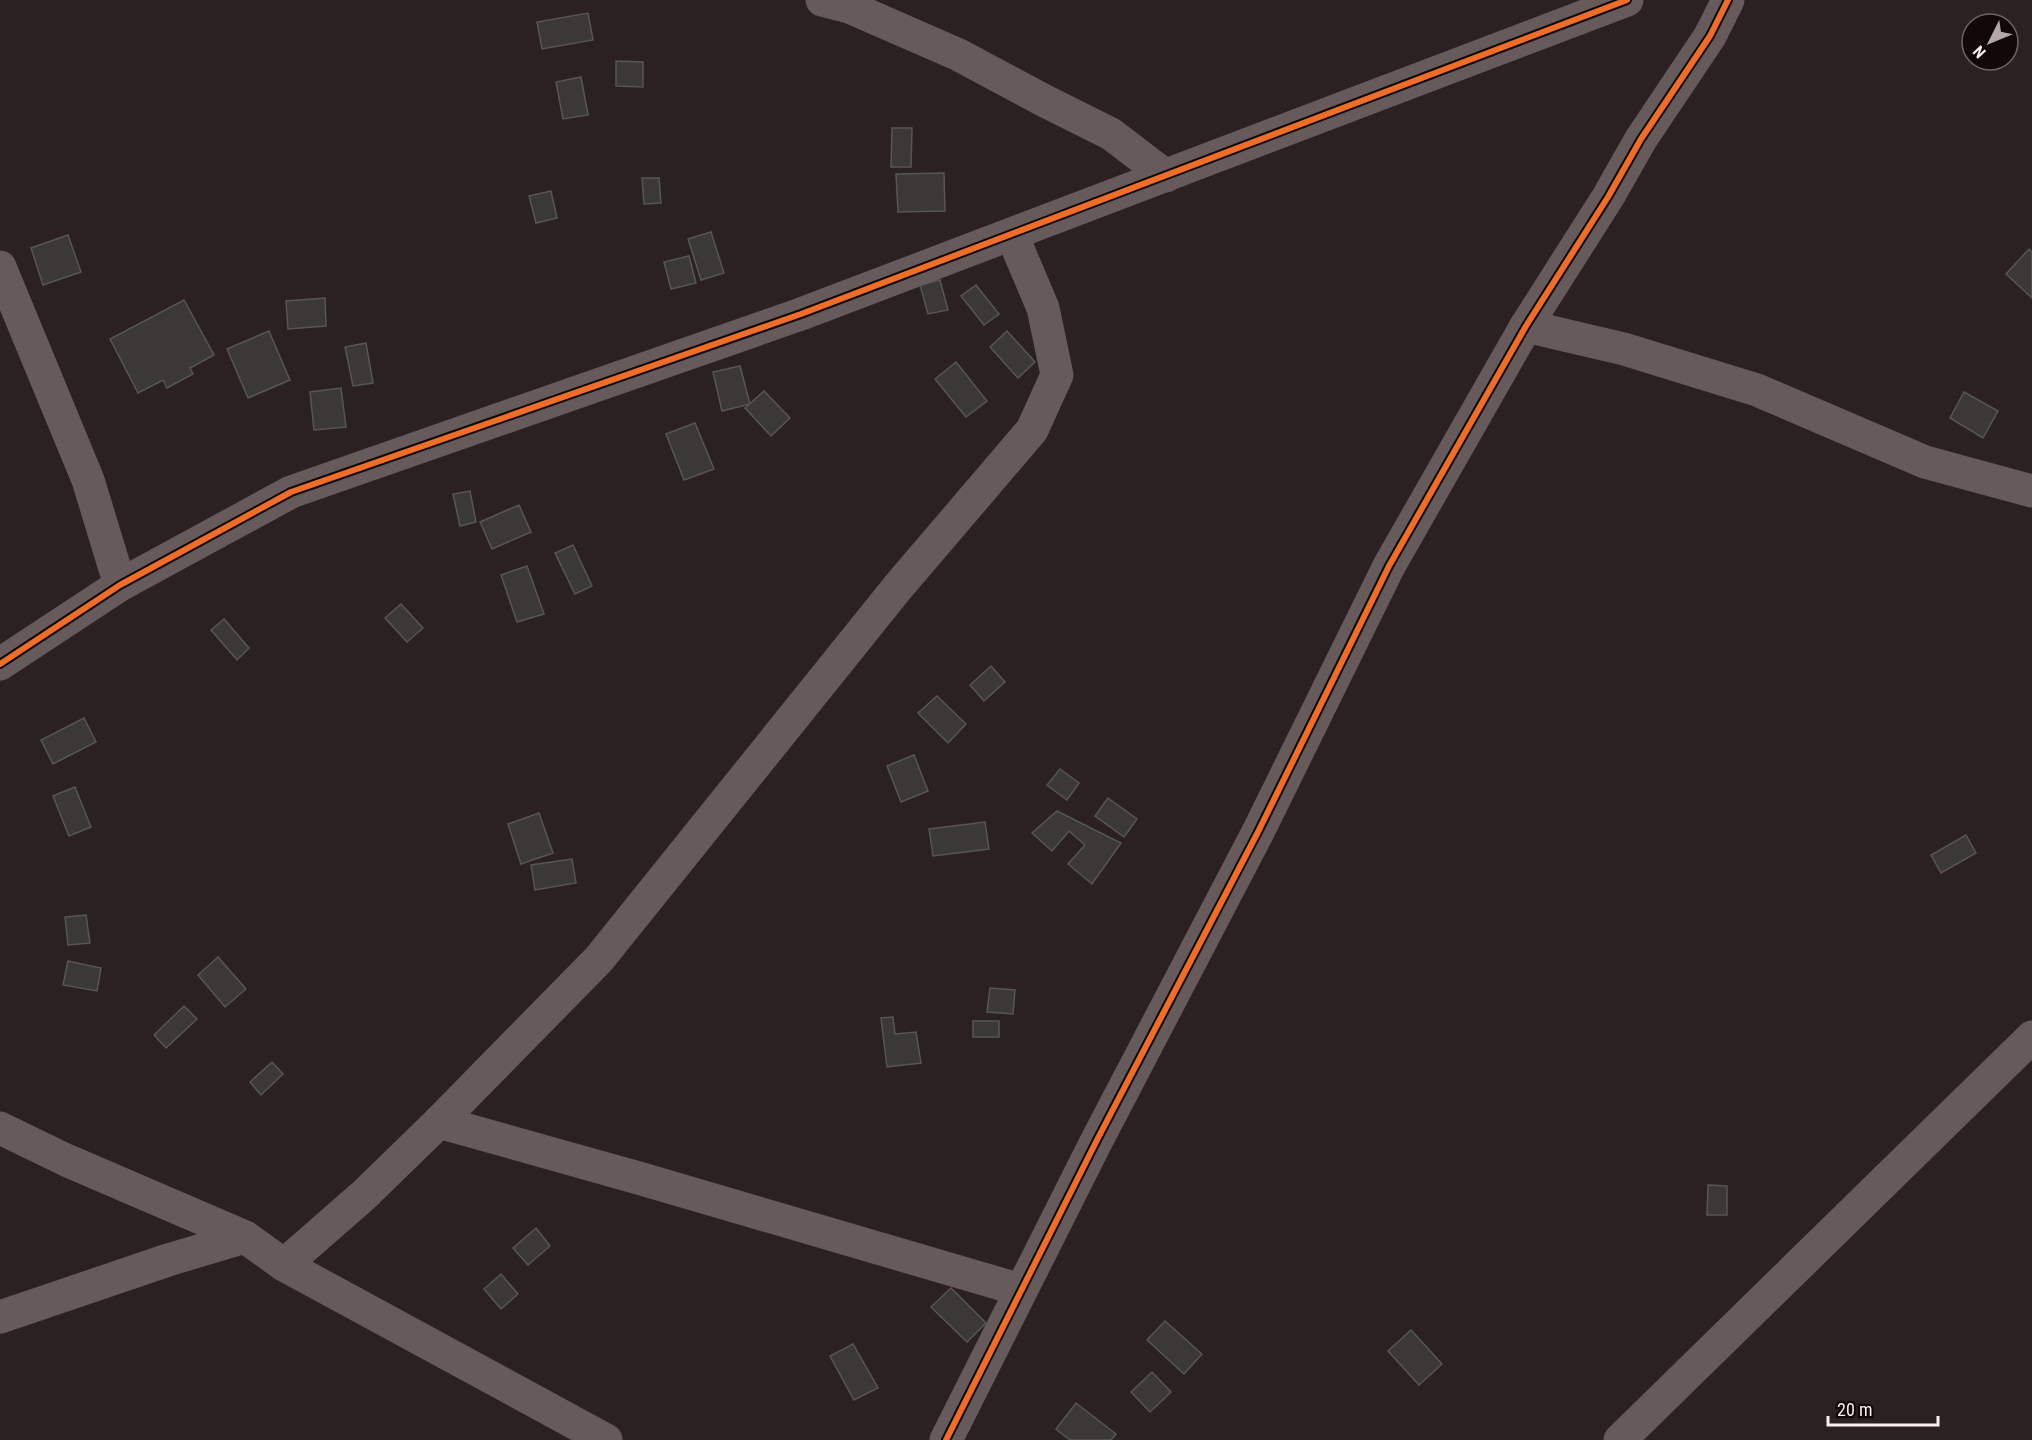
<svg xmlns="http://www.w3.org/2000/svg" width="2032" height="1440" viewBox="0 0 2032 1440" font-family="'Roboto Condensed',sans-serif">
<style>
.building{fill:#3b3937;stroke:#585654;stroke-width:1.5}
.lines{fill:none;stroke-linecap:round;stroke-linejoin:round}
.minor{stroke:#665a5a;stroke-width:33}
.cycleway-casing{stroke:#110909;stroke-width:10}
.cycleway{stroke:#ee6e29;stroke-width:6}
</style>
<rect width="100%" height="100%" fill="#2b2121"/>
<g class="building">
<polygon points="588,13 593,40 542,49 537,22"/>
<polygon points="616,61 643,62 643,87 616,86"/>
<polygon points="581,77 588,115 563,119 556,82"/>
<polygon points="892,128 912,128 911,167 891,167"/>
<polygon points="944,173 945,211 898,212 896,174"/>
<polygon points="642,178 659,178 661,203 644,204"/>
<polygon points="551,191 557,218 536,223 529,196"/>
<polygon points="711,232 724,273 701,280 688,239"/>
<polygon points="68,235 81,272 43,285 31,248"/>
<polygon points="2029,249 2032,252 2032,298 2006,274"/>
<polygon points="689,256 696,283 671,289 664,262"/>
<polygon points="940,280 948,310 928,314 920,285"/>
<polygon points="976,285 999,314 984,325 961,296"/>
<polygon points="325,298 326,326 288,329 286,301"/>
<polygon points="184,300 214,355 190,368 193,374 167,388 163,380 138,393 110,339"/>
<polygon points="269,331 290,380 248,398 227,349"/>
<polygon points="1007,331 1035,362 1018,378 990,347"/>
<polygon points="366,343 373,383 353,386 345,347"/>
<polygon points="956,362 987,401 966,417 935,379"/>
<polygon points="740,366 750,404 722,411 713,372"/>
<polygon points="341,388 346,427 314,430 310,392"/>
<polygon points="764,391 790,418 771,436 745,408"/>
<polygon points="1964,392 1998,411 1983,438 1950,418"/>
<polygon points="695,423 714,469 684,480 666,434"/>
<polygon points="470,491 476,522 460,526 453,494"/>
<polygon points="519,505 531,532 492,549 480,522"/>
<polygon points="573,545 592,586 575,594 555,553"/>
<polygon points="527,566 544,614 517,622 501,575"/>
<polygon points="401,604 423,628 407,642 385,618"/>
<polygon points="224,619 249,648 237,660 211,630"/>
<polygon points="991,666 1005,682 984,701 970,685"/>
<polygon points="937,696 966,724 948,743 918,713"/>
<polygon points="84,718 96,742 53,764 41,740"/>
<polygon points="914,755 928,791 901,802 887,766"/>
<polygon points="1060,769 1079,783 1067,800 1047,785"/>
<polygon points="75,787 91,827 69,836 53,796"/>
<polygon points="1108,798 1137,819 1124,837 1095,816"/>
<polygon points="1057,811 1121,843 1092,884 1068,864 1085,845 1069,831 1052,851 1032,833"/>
<polygon points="539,813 553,853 521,864 508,824"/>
<polygon points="985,822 989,849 933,856 929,829"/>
<polygon points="1966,835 1976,853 1941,873 1931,855"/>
<polygon points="572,859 576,883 535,890 531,865"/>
<polygon points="86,915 90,943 68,945 65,917"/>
<polygon points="218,957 246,989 225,1007 198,975"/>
<polygon points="68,961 101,968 97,991 63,985"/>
<polygon points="990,988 1015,990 1013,1014 987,1012"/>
<polygon points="184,1006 197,1019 166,1048 154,1035"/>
<polygon points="893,1017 895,1034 916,1032 921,1063 887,1067 881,1018"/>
<rect x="973" y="1021" width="26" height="16"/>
<polygon points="272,1062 283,1074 261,1095 250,1082"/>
<polygon points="1708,1185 1727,1186 1727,1215 1707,1215"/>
<polygon points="536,1228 550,1246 528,1265 513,1248"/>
<polygon points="501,1274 518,1294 501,1309 484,1289"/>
<polygon points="951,1288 986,1323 967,1342 931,1307"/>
<polygon points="1165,1321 1202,1354 1184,1374 1147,1340"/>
<polygon points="1411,1330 1442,1364 1419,1385 1388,1351"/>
<polygon points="853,1344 878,1388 854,1400 830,1356"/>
<polygon points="1152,1372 1171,1392 1150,1412 1131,1392"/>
<polygon points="1076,1403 1116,1434 1111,1440 1070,1440 1056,1429"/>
</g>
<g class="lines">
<g class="minor">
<polyline points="822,0 849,7 959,55 1043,100 1111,134 1166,176"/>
<polyline points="0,267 88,480 120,585"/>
<polyline points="1526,326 1624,349 1757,390 1925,462 2032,491"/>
<polyline points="0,664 120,585 291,492 801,314 1627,0"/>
<polyline points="439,1122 642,1179 1021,1290"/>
<polyline points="0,1128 66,1160 245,1237 284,1265 606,1440"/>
<polyline points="284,1265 364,1195 439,1122 599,959 898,587 1032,430 1057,375 1043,308 1012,235"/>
<polyline points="0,1317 168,1260 245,1237"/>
<polyline points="946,1440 1097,1140 1258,832 1389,566 1526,326 1608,197 1641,139 1710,36 1728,0"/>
<polyline points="1620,1440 2032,1037"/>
</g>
<g class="cycleway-casing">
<g id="cycleway">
<polyline points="0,664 120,585 291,492 801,314 1627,0"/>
<polyline points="946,1440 1097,1140 1258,832 1389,566 1526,326 1608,197 1641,139 1710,36 1728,0"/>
</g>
</g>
<use href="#cycleway" class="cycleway"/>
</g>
<g transform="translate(1990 42) rotate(227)"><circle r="28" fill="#110909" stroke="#6f6565" stroke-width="1.5"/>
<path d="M0-4.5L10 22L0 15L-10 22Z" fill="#b3a7a7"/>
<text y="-9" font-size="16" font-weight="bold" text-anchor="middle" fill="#fcefef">N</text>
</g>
<path d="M1828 1416v9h110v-9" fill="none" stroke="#fcefef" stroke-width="3"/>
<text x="1837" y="1416" font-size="18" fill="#fcefef" stroke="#110909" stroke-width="4.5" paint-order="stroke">20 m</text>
</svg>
